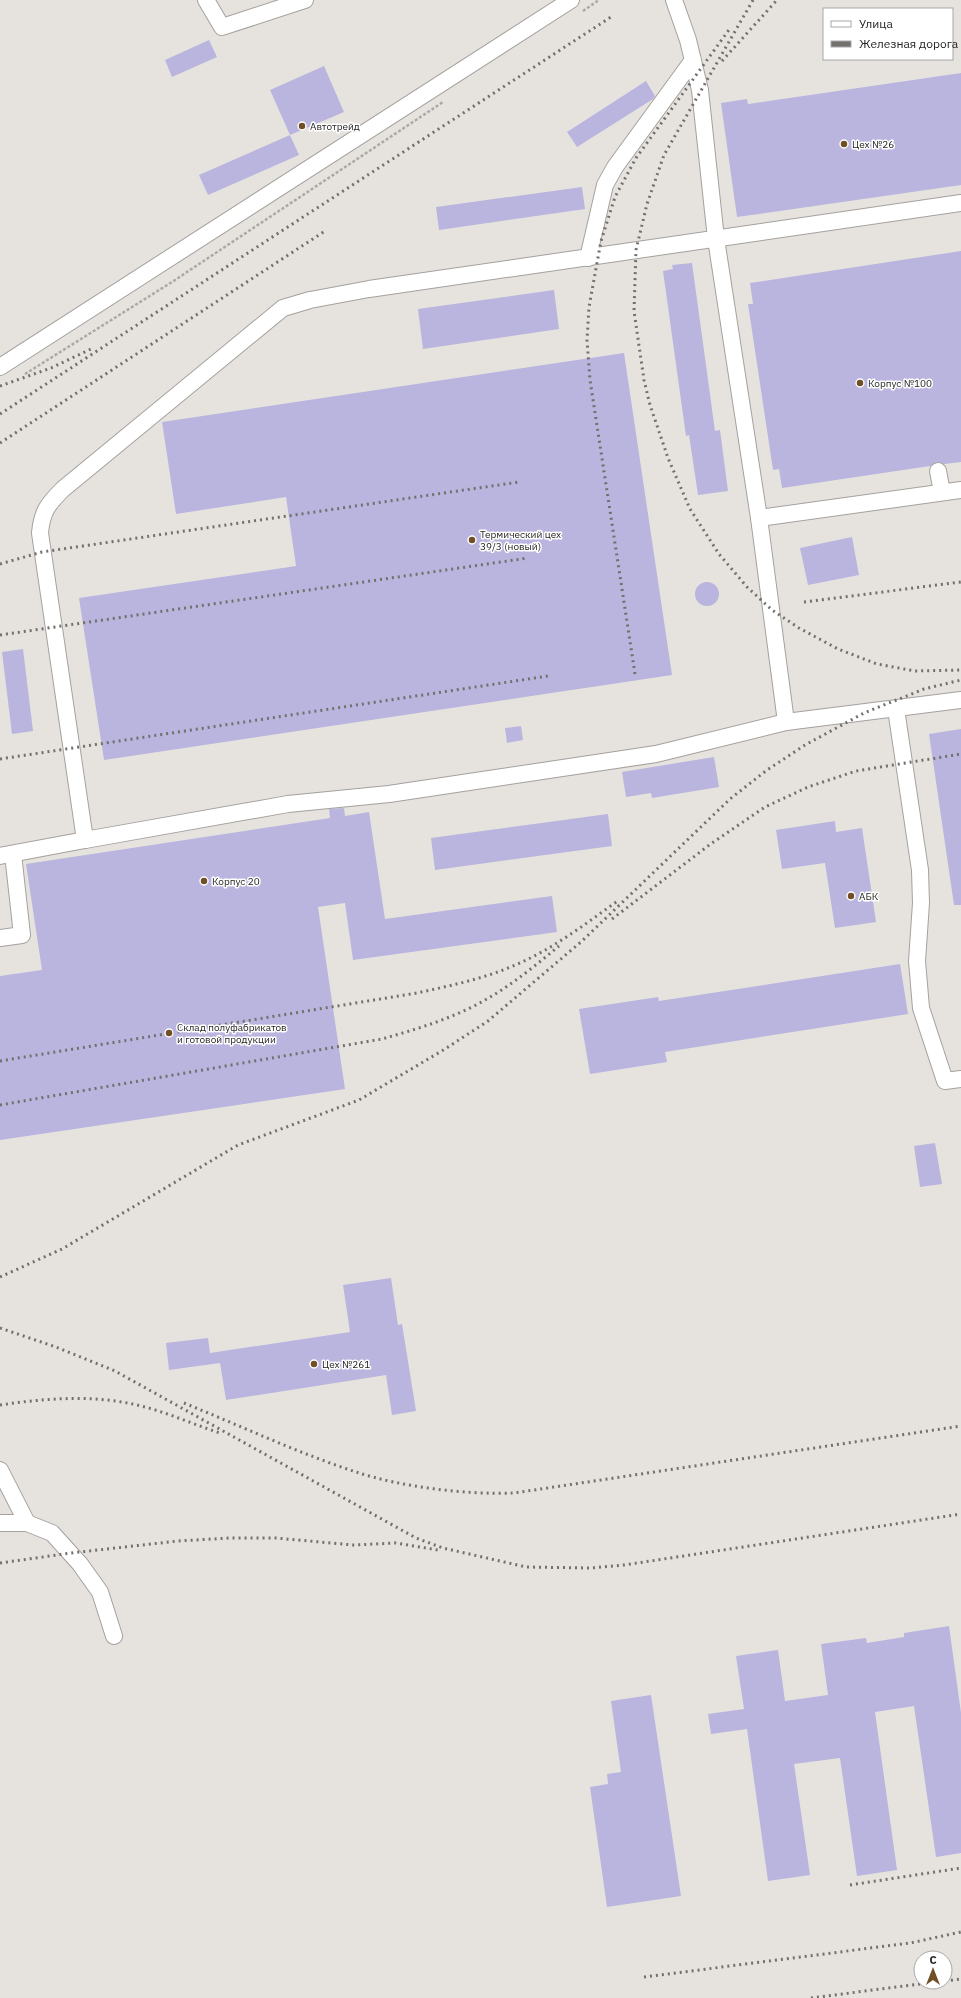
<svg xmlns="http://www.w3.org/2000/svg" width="961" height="1998" viewBox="0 0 961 1998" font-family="'IBM Plex Sans',sans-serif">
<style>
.building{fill:#b9b5de}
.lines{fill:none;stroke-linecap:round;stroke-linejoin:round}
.minor-casing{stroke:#a4a19e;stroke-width:18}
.path{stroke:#aba9a6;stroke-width:2.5;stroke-dasharray:3 2;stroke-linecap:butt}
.minor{stroke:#fff;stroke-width:16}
.rail{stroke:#72706d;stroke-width:3;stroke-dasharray:2 4;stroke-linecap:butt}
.poi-dot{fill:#704f26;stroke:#fff;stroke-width:1.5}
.labels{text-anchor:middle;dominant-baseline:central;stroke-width:3;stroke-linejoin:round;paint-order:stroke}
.poi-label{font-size:10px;fill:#252422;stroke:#fff;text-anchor:start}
</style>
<rect width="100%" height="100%" fill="#e6e3df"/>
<g class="building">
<polygon points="209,40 217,57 172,77 165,60"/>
<polygon points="324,66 344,112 290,135 270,90"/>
<polygon points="961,73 961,185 737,217 721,103 747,99 748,104"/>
<polygon points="646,81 655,96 653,99 577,147 567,132"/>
<polygon points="290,135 299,155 208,195 199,175"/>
<polygon points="582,187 585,209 439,230 436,207"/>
<polygon points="961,251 961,462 944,464 937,462 930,466 782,488 779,469 773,470 748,304 753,304 750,283"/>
<polygon points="692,263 715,431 720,430 728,491 698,495 689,435 686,436 663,271 673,269 672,265"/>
<polygon points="554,290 559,329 423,349 418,309"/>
<polygon points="624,353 672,675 104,760 79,598 296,566 286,497 176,514 162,422"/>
<polygon points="852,537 859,575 808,585 800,548"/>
<circle cx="707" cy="594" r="12"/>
<polygon points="23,649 33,731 12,734 2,652"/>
<polygon points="521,726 523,740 507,743 505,728"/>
<polygon points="961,729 961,905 954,905 929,734"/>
<polygon points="714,757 719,787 652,798 651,793 626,797 622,772"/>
<polygon points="344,808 345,816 369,812 385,919 552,896 557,932 353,960 345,903 318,907 345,1089 0,1140 0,976 42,970 26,864 330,818 329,809"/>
<polygon points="608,814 612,846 435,870 431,838"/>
<polygon points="835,821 836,832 862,828 876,922 835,928 825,863 782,869 776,830"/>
<polygon points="900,964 908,1014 665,1052 667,1062 590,1074 579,1009 658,997 659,1001"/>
<polygon points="935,1143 942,1184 920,1187 914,1146"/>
<polygon points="391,1278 398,1325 402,1324 416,1411 392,1415 386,1375 226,1400 220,1363 169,1370 166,1343 208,1338 210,1353 350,1332 343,1285"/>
<polygon points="949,1626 961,1713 961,1853 936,1857 914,1706 875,1712 897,1870 857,1876 840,1758 794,1764 810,1875 768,1881 747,1729 711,1734 708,1714 744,1709 736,1656 778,1650 785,1701 828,1695 821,1644 866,1638 867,1643 904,1637 904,1633"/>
<polygon points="651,1695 681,1896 607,1907 590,1787 608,1784 607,1774 621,1772 611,1701"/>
</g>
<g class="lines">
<g class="minor-casing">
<g id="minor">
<polyline points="206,0 222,27 305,0"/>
<polyline points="674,0 688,40 700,90 716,239 759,518 786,722 961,700"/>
<polyline points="588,258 605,185 615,167 693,60"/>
<polyline points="0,367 571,0"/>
<polyline points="938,471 942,492"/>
<polyline points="759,518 961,490"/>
<polyline points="896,709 920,870 921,903 917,961 921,1008 945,1081 961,1079"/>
<path d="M 786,722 L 656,754 L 389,794 L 288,804 L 85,840 L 40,533 C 42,511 48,504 63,489 L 283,308 L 310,300 L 369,289 L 961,203"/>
<polyline points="0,856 85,840"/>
<polyline points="0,938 22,935 13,854"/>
<polyline points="0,1470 27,1523"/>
<polyline points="0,1523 27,1523 52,1533 80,1564 100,1592 114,1636"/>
</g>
</g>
<g class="path">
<polyline points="583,11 599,0"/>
<polyline points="25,374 172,282 443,102"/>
</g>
<use href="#minor" class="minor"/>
<g class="rail">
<polyline points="753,0 664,155 647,204 636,250 634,311 644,380 650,405 668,458 690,509 719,554 747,587 772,610 799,628 838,649 877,664 915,671 961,670"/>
<polyline points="722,61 777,0"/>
<polyline points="0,386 51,368 91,349"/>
<polyline points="0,414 611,17"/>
<polyline points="0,443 325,231"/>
<polyline points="0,564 42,552 519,482"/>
<polyline points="804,602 961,582"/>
<polyline points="0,635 528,558"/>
<polyline points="635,674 590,380 587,340 589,307 601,241 615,197 636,158 731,27"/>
<polyline points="0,759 548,676"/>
<polyline points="612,919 712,843 765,807 808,787 856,771 961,754"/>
<path d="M 0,1061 L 417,993 C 453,985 488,978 522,962 C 557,946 588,922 619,900"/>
<path d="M 0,1105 L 382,1039 C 417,1029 454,1018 485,1000 C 512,985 536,965 559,946"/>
<polyline points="0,1277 62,1249 238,1145 359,1100 445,1049 488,1021 582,941 730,799 767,770 805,745 864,713 924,689 961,680"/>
<polyline points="0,1328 56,1347 115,1371 416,1538 443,1548 526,1567 591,1568 624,1565 961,1514"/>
<path d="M 184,1403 C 241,1426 298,1453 356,1472 C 401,1487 467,1495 514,1493 L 961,1426"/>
<path d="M 0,1405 C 48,1398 97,1394 145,1407 C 171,1414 195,1425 220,1433"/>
<polyline points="0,1563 71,1553 178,1541 230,1538 276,1538 353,1545 396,1543 438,1550"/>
<polyline points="850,1885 961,1868"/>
<polyline points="644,1977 910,1943 961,1932"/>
<polyline points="945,1981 961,1979"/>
<polyline points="811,1998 935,1982"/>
</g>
</g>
<g class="poi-dot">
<circle cx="302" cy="126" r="4"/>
<circle cx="844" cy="144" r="4"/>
<circle cx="860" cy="383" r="4"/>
<circle cx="472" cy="540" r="4"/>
<circle cx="204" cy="881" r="4"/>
<circle cx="851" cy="896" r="4"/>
<circle cx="169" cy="1033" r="4"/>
<circle cx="314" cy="1364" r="4"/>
</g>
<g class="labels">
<g class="poi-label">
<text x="310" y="126">Автотрейд</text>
<text x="852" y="144">Цех №26</text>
<text x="868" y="383">Корпус №100</text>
<text x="480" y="534">Термический цех<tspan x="480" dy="12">39/3 (новый)</tspan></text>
<text x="212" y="881">Корпус 20</text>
<text x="859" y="896">АБК</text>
<text x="177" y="1027">Склад полуфабрикатов<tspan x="177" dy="12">и готовой продукции</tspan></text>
<text x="322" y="1364">Цех №261</text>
</g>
</g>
<rect x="823" y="8" width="130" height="52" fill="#ffffff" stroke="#a8a7a7"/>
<rect x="831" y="21" width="20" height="6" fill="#ffffff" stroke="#a8a7a7"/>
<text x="859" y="28" font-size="12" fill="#252422">Улица</text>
<rect x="831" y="41" width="20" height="6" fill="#72706d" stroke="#a8a7a7"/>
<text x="859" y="48" font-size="12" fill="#252422">Железная дорога</text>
<g transform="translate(933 1970)"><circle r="19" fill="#ffffff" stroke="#a8a7a7"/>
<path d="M0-3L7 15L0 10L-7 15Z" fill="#704f26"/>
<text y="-6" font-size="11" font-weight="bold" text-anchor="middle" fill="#252422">С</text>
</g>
</svg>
